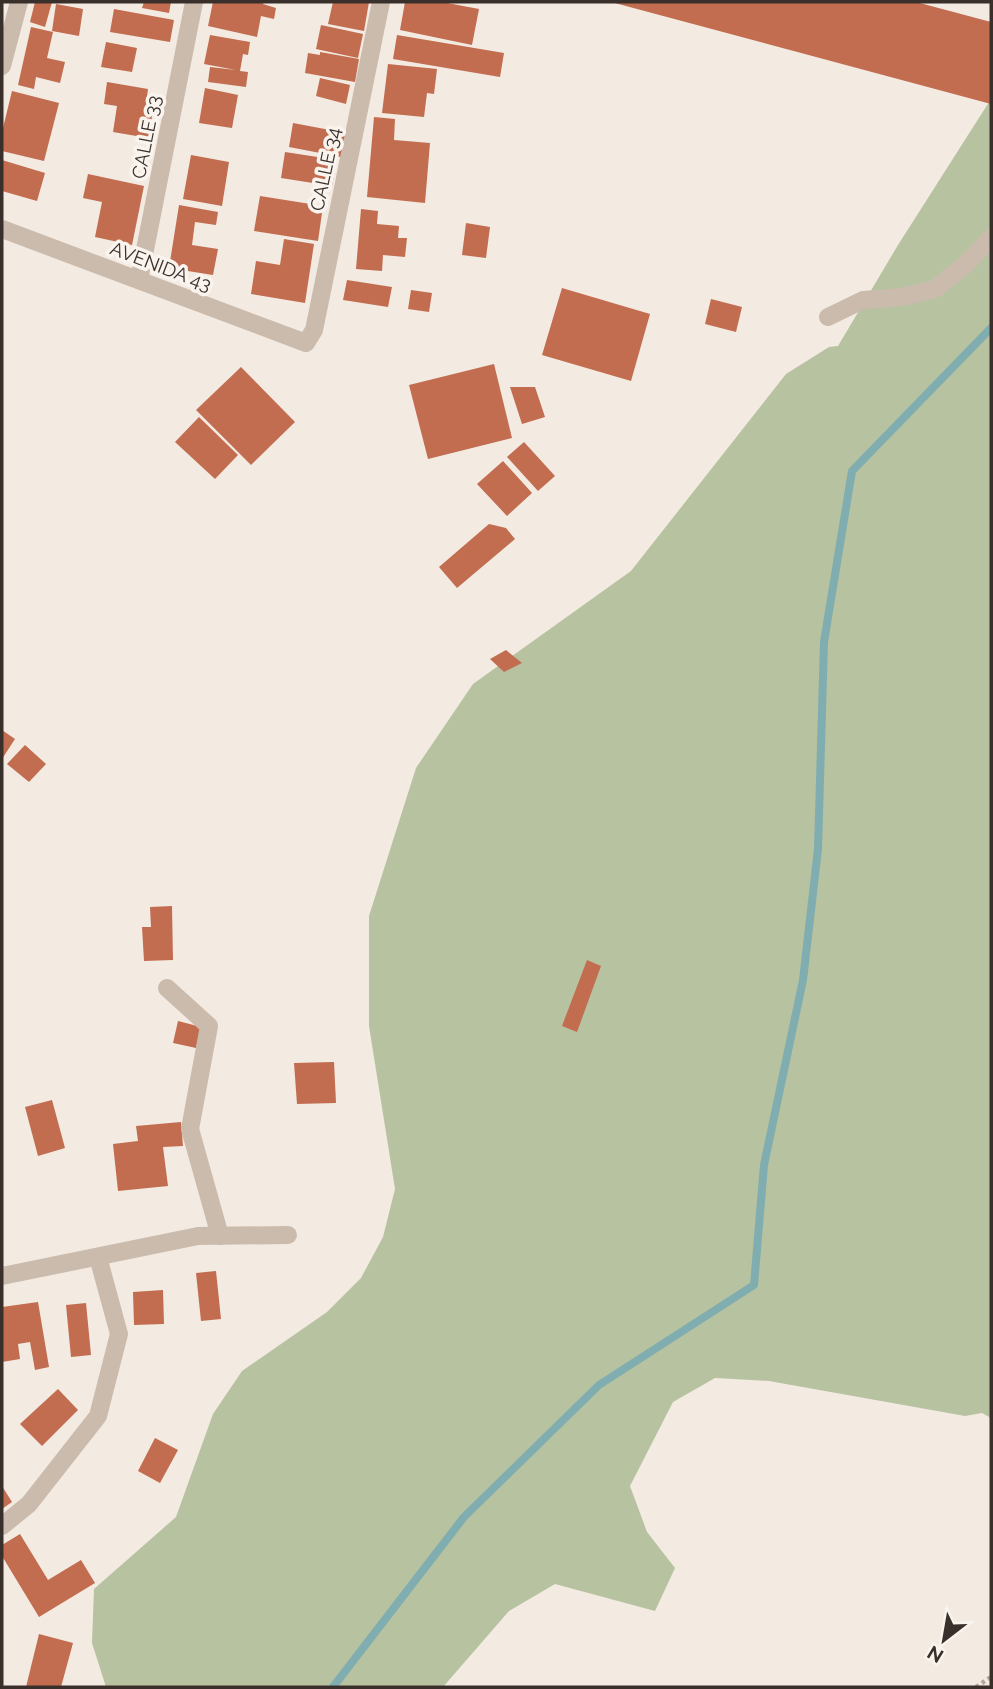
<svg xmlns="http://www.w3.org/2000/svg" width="993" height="1689" viewBox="0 0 993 1689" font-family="Raleway,sans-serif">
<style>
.green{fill:#b7c2a1}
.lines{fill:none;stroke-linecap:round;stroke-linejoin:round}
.stream{stroke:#80adaf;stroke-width:8}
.building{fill:#c26c50}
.path{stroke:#b7a597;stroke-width:4.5;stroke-dasharray:3.5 3.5;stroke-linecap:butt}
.minor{stroke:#cbbbad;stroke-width:18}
.labels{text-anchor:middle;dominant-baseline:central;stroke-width:7;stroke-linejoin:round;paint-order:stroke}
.street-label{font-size:19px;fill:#3a302b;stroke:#faf4ee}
</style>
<rect width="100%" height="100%" fill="#f3eae1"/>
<polygon class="green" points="991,99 991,1418 982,1413 965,1416 769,1381 715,1378 673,1402 630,1486 647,1532 675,1568 655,1611 555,1584 509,1611 443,1687 106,1687 92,1643 94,1589 176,1517 213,1414 242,1371 327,1312 361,1278 383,1237 395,1189 369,1026 369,916 416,768 473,684 631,571 786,374 829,347 838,346 898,245"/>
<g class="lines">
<polyline class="stream" points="333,1687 464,1517 599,1385 754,1285 764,1165 803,980 818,849 824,642 852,471 991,328"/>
</g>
<g class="building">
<polygon points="35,2 52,2 45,27 30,22"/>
<polygon points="144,2 171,2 169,13 142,8"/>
<polygon points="213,2 263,2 263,4 276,8 274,19 261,16 257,37 208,26"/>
<polygon points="333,2 369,2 364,31 328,24"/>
<polygon points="405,2 442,2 479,9 472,45 400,30"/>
<polygon points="611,2 916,2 991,22 991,104"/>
<polygon points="56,4 83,9 79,36 52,31"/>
<polygon points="114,9 174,20 170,42 110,32"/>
<polygon points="321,25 363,34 358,58 316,49"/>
<polygon points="31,27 53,32 47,58 65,62 60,83 36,77 34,89 18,85"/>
<polygon points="210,35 250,42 248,55 243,54 240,71 248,72 246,87 208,82 210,67 236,70 204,64"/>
<polygon points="397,35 504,53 500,77 393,59"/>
<polygon points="106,42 137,48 132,72 101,67"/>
<polygon points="320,52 359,59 355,82 305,73 308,53 320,55"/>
<polygon points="388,64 437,69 434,94 427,93 424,117 382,113"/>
<polygon points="320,78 350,85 346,104 316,96"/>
<polygon points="107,82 148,89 145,112 153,111 148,138 113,132 117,106 104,104"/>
<polygon points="205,88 238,95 232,128 199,123"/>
<polygon points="12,91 59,103 44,161 2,151 2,132"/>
<polygon points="374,117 395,119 394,140 430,143 425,203 367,197"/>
<polygon points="293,123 346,133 341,157 289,147"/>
<polygon points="285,152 337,160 332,186 281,178"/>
<polygon points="191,155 229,162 222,206 183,199"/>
<polygon points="2,160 45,173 37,201 2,191"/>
<polygon points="88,174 144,186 132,245 95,237 102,202 83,198"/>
<polygon points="260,196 323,206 318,241 254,231"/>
<polygon points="179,205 218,212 216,225 195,222 192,245 218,249 213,275 169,268"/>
<polygon points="361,209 378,211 377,224 399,226 398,238 407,238 405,257 383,255 382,271 356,269"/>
<polygon points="466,223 490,227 486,258 462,255"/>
<polygon points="284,239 314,244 305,303 251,294 256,261 280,265"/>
<polygon points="347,280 392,287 388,307 343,300"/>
<polygon points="562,288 650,314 631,381 542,355"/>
<polygon points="411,290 432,293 429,312 408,309"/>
<polygon points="711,299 742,307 736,332 705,324"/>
<polygon points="494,364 512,438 428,459 409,385"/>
<polygon points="241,367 295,422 251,465 196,410"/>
<polygon points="510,387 535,387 545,417 522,424"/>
<polygon points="199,417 238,455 215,479 175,442"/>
<polygon points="524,442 555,476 538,491 507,457"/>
<polygon points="503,461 532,493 507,516 477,484"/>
<polygon points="489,524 506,528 515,539 457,588 439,567"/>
<polygon points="506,650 522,663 504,672 490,659"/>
<polygon points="2,730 15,739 2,759"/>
<polygon points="25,745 46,764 29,782 7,764"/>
<polygon points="172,906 173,960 144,961 142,927 151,927 150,907"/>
<polygon points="587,960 601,966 577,1032 562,1026"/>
<polygon points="178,1021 201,1027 196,1048 173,1043"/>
<polygon points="334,1062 336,1103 297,1104 294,1063"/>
<polygon points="52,1100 65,1148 38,1156 25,1107"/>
<polygon points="181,1122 183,1146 163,1147 168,1186 118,1191 113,1144 138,1141 136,1126"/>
<polygon points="216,1271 221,1319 201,1321 196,1273"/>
<polygon points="163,1290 164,1324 134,1325 133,1292"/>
<polygon points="38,1302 49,1367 35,1370 30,1342 18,1344 20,1359 2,1362 2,1307"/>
<polygon points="86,1303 91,1355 71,1357 66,1305"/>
<polygon points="58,1389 78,1410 42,1446 20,1424"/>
<polygon points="155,1438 178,1450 160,1483 138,1471"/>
<polygon points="2,1486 12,1502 2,1509"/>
<polygon points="20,1534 48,1580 81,1560 95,1583 39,1617 2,1556 2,1545"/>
<polygon points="39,1634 73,1643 61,1687 26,1687"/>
</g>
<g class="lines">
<polyline class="path" points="976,1687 991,1677"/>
<g class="minor">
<polyline points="2,66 19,2"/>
<polyline points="2,229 306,343 314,330 381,2"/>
<polyline points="139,280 194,2"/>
<polyline points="828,317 863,300 902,297 935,289 966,264 991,238"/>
<polyline points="167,988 209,1026 190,1129 220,1236"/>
<polyline points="2,1276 198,1236 288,1235"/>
<polyline points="2,1526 29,1504 98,1416 119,1334 98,1257"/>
</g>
</g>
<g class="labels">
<g class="street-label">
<text transform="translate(146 137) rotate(-79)">CALLE 33</text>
<text transform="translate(325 169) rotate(-78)">CALLE 34</text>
<text transform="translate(161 266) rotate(21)">AVENIDA 43</text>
</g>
</g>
<rect width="993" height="1689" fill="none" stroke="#3a302b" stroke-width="7"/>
<g transform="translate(944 1640) rotate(211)" stroke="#faf4ee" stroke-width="5" paint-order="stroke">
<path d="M0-5L12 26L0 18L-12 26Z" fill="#3a302b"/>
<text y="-10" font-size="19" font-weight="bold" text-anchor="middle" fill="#3a302b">N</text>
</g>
</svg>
